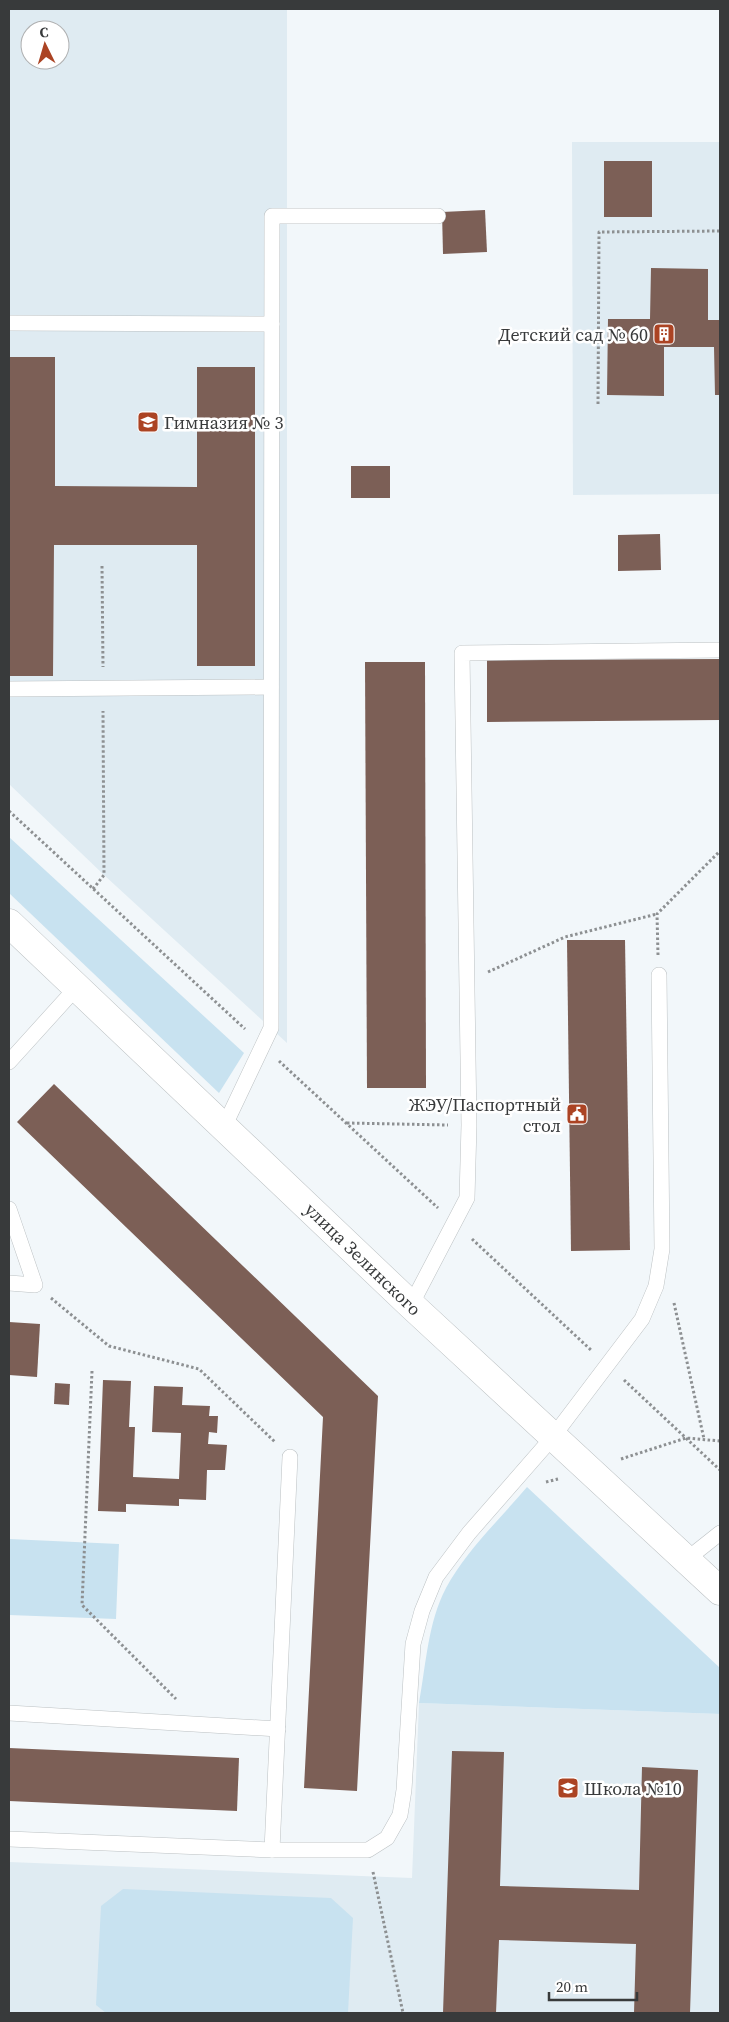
<svg xmlns="http://www.w3.org/2000/svg" width="729" height="2022" viewBox="0 0 729 2022" font-family="'Source Serif 4',serif">
<style>
.built{fill:#dfebf2;fill-rule:evenodd}
.green{fill:#c8e2f0}
.building{fill:#7c5f56}
.lines{fill:none;stroke-linecap:round;stroke-linejoin:round}
.lane-casing{stroke:#bcc1c3;stroke-width:16}
.secondary-casing{stroke:#bcc1c3;stroke-width:29}
.path{stroke:#8d9092;stroke-width:3;stroke-dasharray:2.5 2.5;stroke-linecap:butt}
.lane{stroke:#fff;stroke-width:15}
.secondary{stroke:#fff;stroke-width:28}
.labels{text-anchor:middle;dominant-baseline:central;stroke-width:5;stroke-linejoin:round;paint-order:stroke}
.poi-label{font-size:18px;fill:#383a3b;stroke:#fff;text-anchor:end}
.street-label{font-size:18px;fill:#383a3b;stroke:#fff}
</style>
<rect width="100%" height="100%" fill="#f2f7fa"/>
<g class="built">
<path d="M 9,9 L 287,9 L 287,1043 L 104,875 L 9,784 ZM 30,30 L 60,30 L 60,60 L 30,60 Z"/>
<polygon points="572,142 720,142 720,494 573,495"/>
<polygon points="419,1703 720,1714 720,2013 9,2013 9,1862 412,1878"/>
</g>
<g class="green">
<polygon points="9,837 244,1053 219,1093 9,893"/>
<path d="M 527,1487 L 720,1668 L 720,1714 L 419,1703 C 426,1665 428,1622 446,1588 C 466,1551 500,1519 527,1487 Z"/>
<polygon points="9,1539 119,1544 116,1619 9,1615"/>
<polygon points="123,1889 331,1898 353,1918 348,2013 106,2013 96,2005 101,1906"/>
</g>
<g class="building">
<rect x="604" y="161" width="48" height="56"/>
<polygon points="485,210 487,252 443,254 442,212"/>
<polygon points="651,268 708,269 708,320 720,320 720,395 715,395 714,347 664,347 664,396 607,395 608,319 650,319"/>
<polygon points="9,357 55,357 55,486 197,487 197,367 255,367 255,666 197,666 197,545 54,545 53,676 9,676"/>
<rect x="351" y="466" width="39" height="32"/>
<polygon points="660,534 661,570 618,571 618,535"/>
<polygon points="720,659 720,720 487,722 487,660"/>
<polygon points="365,662 425,662 426,1088 367,1088"/>
<polygon points="567,940 625,940 630,1250 571,1251"/>
<polygon points="54,1084 378,1396 357,1791 304,1788 323,1417 17,1122"/>
<polygon points="9,1322 40,1324 37,1377 9,1375"/>
<polygon points="103,1380 131,1381 129,1427 135,1427 133,1477 179,1479 181,1433 152,1432 154,1386 183,1387 182,1405 210,1406 209,1416 218,1416 217,1433 209,1432 208,1444 227,1445 225,1470 207,1470 206,1500 179,1499 179,1506 126,1504 126,1512 98,1511"/>
<polygon points="55,1383 70,1384 69,1405 54,1404"/>
<polygon points="9,1748 239,1758 237,1811 9,1801"/>
<polygon points="452,1751 504,1752 500,1886 639,1890 642,1767 698,1770 690,2013 634,2013 636,1944 499,1940 496,2013 443,2013"/>
</g>
<g class="lines">
<g class="lane-casing">
<g id="lane">
<polyline points="9,323 272,324"/>
<polyline points="9,689 271,687"/>
<polyline points="9,1062 76,988"/>
<polyline points="224,1127 271,1028 272,216 438,216"/>
<polyline points="9,1209 35,1285 9,1283"/>
<polyline points="411,1305 467,1198 469,1125 462,653 720,650"/>
<polyline points="290,1457 272,1850 368,1850 387,1838 400,1815 404,1790 413,1644 422,1611 436,1577 469,1533 552,1438 642,1319 656,1286 662,1249 659,975"/>
<polyline points="686,1560 720,1533"/>
<polyline points="9,1713 278,1729"/>
<polyline points="9,1839 272,1850"/>
</g>
</g>
<g class="secondary-casing">
<polyline id="secondary" points="9,923 411,1305 720,1591"/>
</g>
<g class="path">
<polyline points="598,404 599,232 720,231"/>
<polyline points="102,566 103,667"/>
<polyline points="9,811 245,1029"/>
<polyline points="93,889 104,875 103,711"/>
<polyline points="658,955 657,914 720,851"/>
<polyline points="488,972 565,937 657,914"/>
<polyline points="279,1061 438,1208"/>
<polyline points="347,1123 448,1125"/>
<polyline points="472,1239 592,1351"/>
<polyline points="51,1298 109,1346 199,1369 275,1442"/>
<polyline points="674,1303 704,1439"/>
<polyline points="92,1371 82,1605 176,1699"/>
<polyline points="624,1380 720,1470"/>
<polyline points="621,1459 686,1438 720,1441"/>
<polyline points="546,1482 558,1479"/>
<polyline points="373,1872 403,2013"/>
</g>
<use href="#lane" class="lane"/>
<use href="#secondary" class="secondary"/>
</g>
<defs>
<g id="building-square" transform="scale(1.125)"><rect x="-9" y="-9" width="18" height="18" rx="4" fill="#ab4323" stroke="#fff"/><path d="M-4-6H4V6H1V3H-1V6H-4ZM-2.5-4.3h1.7v1.8h-1.7ZM.8-4.3h1.7v1.8H.8ZM-2.5-1h1.7V.8h-1.7ZM.8-1h1.7V.8H.8Z" fill="#fff"/></g>
<g id="school-square" transform="scale(1.125)"><rect x="-9" y="-9" width="18" height="18" rx="4" fill="#ab4323" stroke="#fff"/><path d="M0-5L7-2L0 1L-7-2ZM-4 1L0 2.5L4 1V4Q0 6-4 4Z" fill="#fff"/></g>
<g id="civic-square" transform="scale(1.125)"><rect x="-9" y="-9" width="18" height="18" rx="4" fill="#ab4323" stroke="#fff"/><path d="M-.6-6.5H3V-4.5H.6V-3L4-1V1h2V6H-6V1h2V-1L-.6-3ZM-1.2 2.5V6h2.4V2.5Z" fill="#fff"/></g>
</defs>
<g fill-rule="evenodd">
<use href="#building-square" x="664" y="334"/>
<use href="#school-square" x="148" y="422"/>
<use href="#civic-square" x="577" y="1114"/>
<use href="#school-square" x="568" y="1788"/>
</g>
<g class="labels">
<g class="poi-label">
<text x="648" y="334">Детский сад № 60</text>
<text x="164" y="422" text-anchor="start">Гимназия № 3</text>
<text x="561" y="1104">ЖЭУ/Паспортный<tspan x="561" dy="21">стол</tspan></text>
<text x="584" y="1788" text-anchor="start">Школа №10</text>
</g>
<g class="street-label">
<text transform="translate(363 1259) rotate(44)">улица Зелинского</text>
</g>
</g>
<rect width="729" height="2022" fill="none" stroke="#383a3b" stroke-width="20"/>
<g transform="translate(45 45) rotate(355)"><circle r="24" fill="#ffffff" stroke="#afb0b1"/>
<path d="M0-4L9 19L0 12L-9 19Z" fill="#ab4323"/>
<text y="-8" font-size="14" font-weight="bold" text-anchor="middle" fill="#383a3b">С</text>
</g>
<path d="M549 1992v8h88v-8" fill="none" stroke="#383a3b" stroke-width="2.5"/>
<text x="556" y="1992" font-size="15" fill="#383a3b" stroke="#ffffff" stroke-width="4" paint-order="stroke">20 m</text>
</svg>
